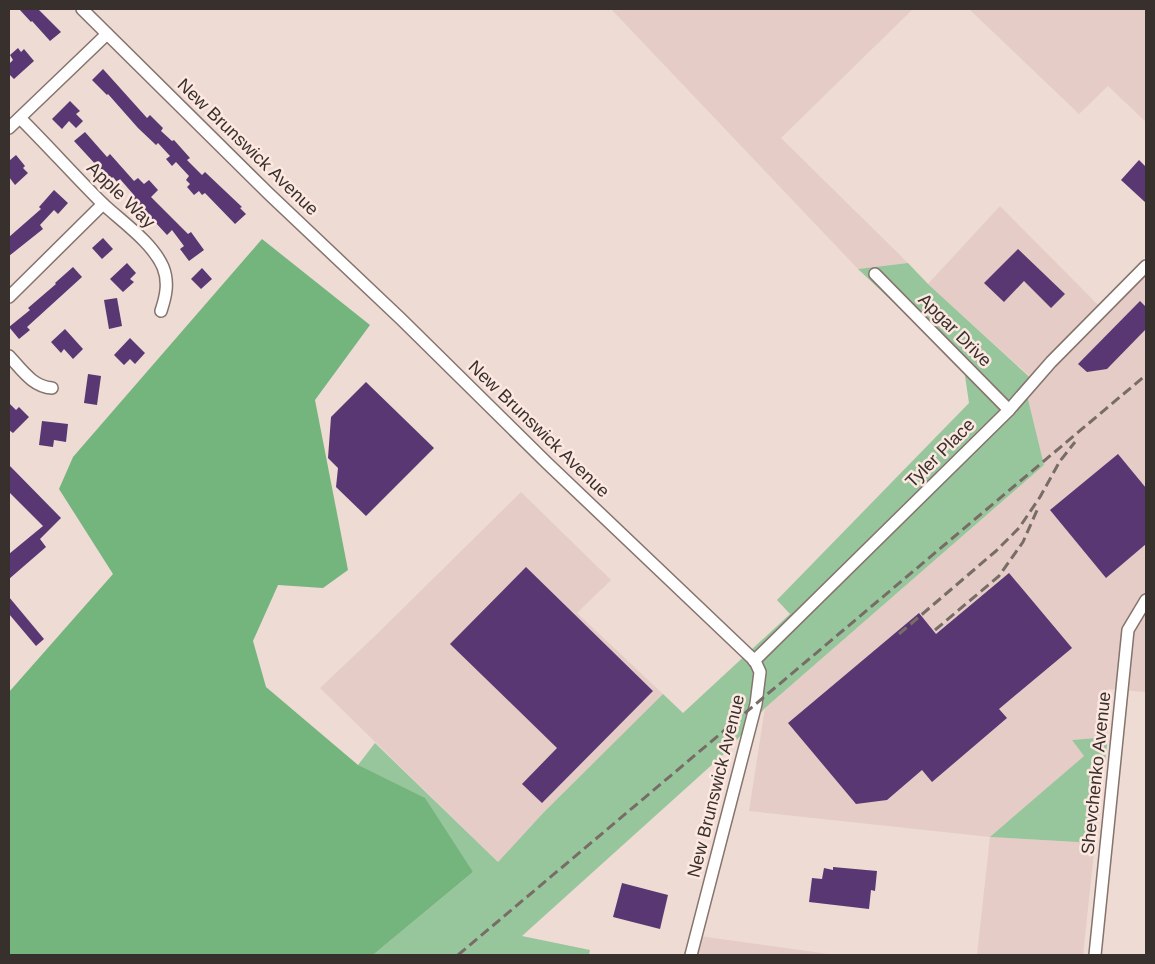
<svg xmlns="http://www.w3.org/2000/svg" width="1155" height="964" viewBox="0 0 1155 964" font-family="Helvetica,sans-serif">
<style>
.industrial{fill:#e5ccc6}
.green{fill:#97c69c}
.forest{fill:#74b57e}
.building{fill:#593773}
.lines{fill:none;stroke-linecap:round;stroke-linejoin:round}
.minor-casing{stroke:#85736d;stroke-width:14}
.minor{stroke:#fff;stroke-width:11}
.rail{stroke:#786c67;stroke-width:3;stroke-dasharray:10 5;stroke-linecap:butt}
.labels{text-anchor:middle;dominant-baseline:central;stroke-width:5;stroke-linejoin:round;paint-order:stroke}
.street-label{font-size:18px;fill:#38302d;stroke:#fce8e0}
</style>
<rect width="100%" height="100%" fill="#eedbd3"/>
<g class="industrial">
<polygon points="611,9 913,9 781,138 908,263 858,269"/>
<polygon points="969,9 1146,9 1146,122 1108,86 1079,114"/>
<polygon points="1000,206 1101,308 1146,263 1146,692 1108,689 1108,737 1073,740 1084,756 991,837 1095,843 1083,955 977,955 990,837 749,811 765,708 1044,465 1026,391 1036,382 928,284"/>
<polygon points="521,492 611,580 577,613 663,694 544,812 498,862 320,688 376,635"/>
<polygon points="699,936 836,955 694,955"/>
</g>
<g class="green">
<polygon points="908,263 928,284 1036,383 1026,391 1044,465 765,708 725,753 522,936 590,950 589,955 373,955 473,872 358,765 375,743 498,862 544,812 663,694 683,713 790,614 777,600 969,403 964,369 858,269"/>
<polygon points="1108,737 1095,843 990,837 1084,756 1072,740"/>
</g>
<polygon class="forest" points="262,239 370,325 315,400 348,570 323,588 278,585 253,641 266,687 358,765 425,798 473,872 373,955 9,955 9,692 113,574 59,489 73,457"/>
<g class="building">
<polygon points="19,9 38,9 61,32 50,41 32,21 31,22"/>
<polygon points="18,48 21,52 24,49 34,61 14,79 9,74 9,64 13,60 10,55"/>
<polygon points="103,69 147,118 150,115 163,128 161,131 172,141 174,140 190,158 187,160 202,175 205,172 242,207 240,208 246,214 235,224 205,193 202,195 199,191 194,195 187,187 190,184 186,180 189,176 176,162 172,166 166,159 170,156 158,143 156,145 138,128 108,94 107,95 92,80"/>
<polygon points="70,101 80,111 76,114 83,121 76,128 69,121 62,129 52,119"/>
<polygon points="85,132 107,157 110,154 134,181 138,178 144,184 149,180 158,190 151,197 188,234 191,232 204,250 189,261 180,249 184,246 172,230 167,235 131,196 133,194 120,179 117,182 113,177 110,180 74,141"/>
<polygon points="16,155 25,166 23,168 28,173 15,185 9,177 9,161"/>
<polygon points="1139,160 1146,167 1146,203 1121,180"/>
<polygon points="54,190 68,203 58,214 54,210 40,225 43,229 9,256 9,237 41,209 39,207"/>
<polygon points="103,238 113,249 102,259 92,248"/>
<polygon points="1018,249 1065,294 1051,308 1024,281 1004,302 984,283"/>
<polygon points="127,263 136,273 130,279 134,282 123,292 110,279"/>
<polygon points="73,267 82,277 27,327 30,330 19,339 9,327 30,310 28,308 56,284 55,283"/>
<polygon points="202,268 212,279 201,289 191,279"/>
<polygon points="117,298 122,326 109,329 104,300"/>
<polygon points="1140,301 1146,307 1146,329 1107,369 1087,372 1078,364"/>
<polygon points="65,329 83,349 73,359 64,349 61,353 51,342"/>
<polygon points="130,338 145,353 135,364 130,359 124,365 114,355"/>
<polygon points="88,374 101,376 97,405 84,403"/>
<polygon points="366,382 434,448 366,516 336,487 338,468 328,458 331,417"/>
<polygon points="9,403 16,410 19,407 29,417 13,433 9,430"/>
<polygon points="42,421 68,424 66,442 54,440 53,447 39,445"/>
<polygon points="1118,454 1146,488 1146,544 1106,578 1050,510"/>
<polygon points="9,465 61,518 40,539 46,547 9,579 9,554 43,526 9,492"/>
<polygon points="526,567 653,691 542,803 522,784 557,748 450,644"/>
<polygon points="1009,573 1072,648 999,709 1007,718 932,782 922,770 887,800 856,804 788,723 919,613 936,634"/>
<polygon points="9,597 44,639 36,646 9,614"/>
<polygon points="833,867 877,871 875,891 871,890 869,909 809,902 812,878 822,879 824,868 833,870"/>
<polygon points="622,883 668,895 660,929 613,917"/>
</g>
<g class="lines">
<g class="minor-casing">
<g id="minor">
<polyline points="82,9 269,194 401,319 548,464 755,661 760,672 756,704 691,955"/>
<path d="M 20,118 C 48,146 74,175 102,203 C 121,221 152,242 163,267 C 169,282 166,296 161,311"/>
<polyline points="9,128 107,34"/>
<polyline points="875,274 1009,410"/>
<polyline points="9,297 103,204"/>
<path d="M 9,356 C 22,370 33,387 52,388"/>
<polyline points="754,661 1009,410 1051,362 1146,266"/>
<polyline points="1095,955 1128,630 1146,600"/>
</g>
</g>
<use href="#minor" class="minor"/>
<g class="rail">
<polyline points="935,630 999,576 1023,542 1038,508"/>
<polyline points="899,634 996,551 1019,528 1040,497 1060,461 1075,442"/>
<polyline points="458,955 1146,375"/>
</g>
</g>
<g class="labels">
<g class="street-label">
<text transform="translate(248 147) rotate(44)">New Brunswick Avenue</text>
<text transform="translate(121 195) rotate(44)">Apple Way</text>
<text transform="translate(955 330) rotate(45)">Apgar Drive</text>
<text transform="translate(539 429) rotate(44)">New Brunswick Avenue</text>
<text transform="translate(940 453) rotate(-45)">Tyler Place</text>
<text transform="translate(1096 773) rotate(-84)">Shevchenko Avenue</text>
<text transform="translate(716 786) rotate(-76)">New Brunswick Avenue</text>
</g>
</g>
<rect width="1155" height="964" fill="none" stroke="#38302d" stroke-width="20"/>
</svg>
